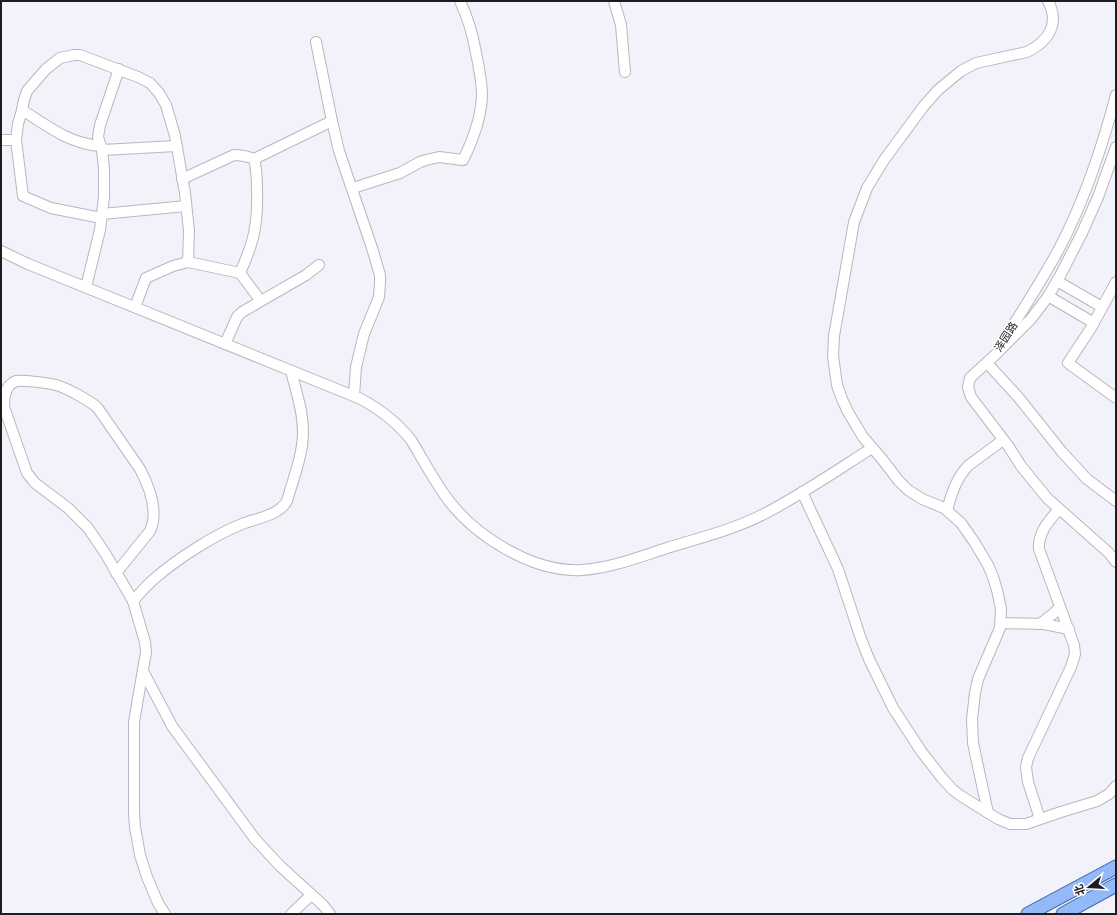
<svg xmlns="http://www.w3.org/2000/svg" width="1117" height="915" viewBox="0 0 1117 915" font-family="'Work Sans','Noto Sans SC',sans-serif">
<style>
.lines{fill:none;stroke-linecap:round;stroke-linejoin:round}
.minor-casing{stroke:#b7b8bf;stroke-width:12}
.major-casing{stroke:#3c64aa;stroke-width:15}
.minor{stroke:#fff;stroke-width:10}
.major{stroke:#94b9f8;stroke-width:13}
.labels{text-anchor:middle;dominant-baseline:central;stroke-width:3.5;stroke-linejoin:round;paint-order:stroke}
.street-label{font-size:11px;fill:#1d1d20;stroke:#fff}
</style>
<rect width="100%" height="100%" fill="#f1f2fa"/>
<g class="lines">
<g class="minor-casing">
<g id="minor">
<polyline points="614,1 621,25 625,72"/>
<polyline points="316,42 332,121 339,151 372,248 380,275 380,283 379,297 364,334 356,367 354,396"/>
<path d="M 22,110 C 48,126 69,144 101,146"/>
<polyline points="1,140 16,140"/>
<polyline points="1116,147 1098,197 1082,233 1060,276 1047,298 1031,319 994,356 970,378 968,387 971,397 1009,447 1021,466 1047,498 1109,553 1116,562"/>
<polyline points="102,150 176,146"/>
<polyline points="254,159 332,121"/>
<path d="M 182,179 L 234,155 C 242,155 247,156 254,159 C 257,170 257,180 257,190 C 258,224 254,242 240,273"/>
<path d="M 353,188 L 400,173 L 420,162 L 426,160 L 439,157 L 463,160 C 473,140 481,118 482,96 C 482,81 479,67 476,53 C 473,35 468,18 460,1"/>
<polyline points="102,214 186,206"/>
<polyline points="101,218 51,208 23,196 16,140 18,124 22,110 24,100 27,91 46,69 60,58 74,55 80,55 138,77 150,83 159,93 166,105 175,136 185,193 189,231 188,262"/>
<path d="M 1,251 L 28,264 L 361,399 C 381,410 397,422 411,440 C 422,458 432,477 444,494 C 471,534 532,573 582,570 C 611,568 639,557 667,548 C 699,538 733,530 764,514 C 801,495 836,471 872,448"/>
<polyline points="1057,281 1102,307"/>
<polyline points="1116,282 1091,328 1068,363 1116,398"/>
<polyline points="86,287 100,230 104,197 104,169 102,150 98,137 100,125 119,69"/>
<polyline points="1048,296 1094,323"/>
<polyline points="135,307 146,278 173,266 188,262 240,273 260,300"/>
<path d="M 1003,341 C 1023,310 1043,279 1060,247 C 1085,199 1102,148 1116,95"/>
<polyline points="225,344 237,317 242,312 306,275 319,265"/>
<polyline points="987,363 1019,398 1062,452 1087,479 1116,501"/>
<polyline points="802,492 838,569 861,639 869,659 893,708 921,751 942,778 953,790 961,796 998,819 1010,824 1026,824 1061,812 1097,801 1109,794 1116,786"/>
<path d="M 947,510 C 952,493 956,478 969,465 L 1003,440"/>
<path d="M 116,573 L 150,531 C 159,511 149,486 140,469 L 97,407 C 88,400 67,388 56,385 C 48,383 24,380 16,381 C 13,382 11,384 9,386 C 4,392 4,400 4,407 L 27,473 L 35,483 L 68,508 L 88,528 L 105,553 L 133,601 L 145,642 L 146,652 L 134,722 L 134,813 L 135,827 L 140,855 L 147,877 L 158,903 L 165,914"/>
<path d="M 133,601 C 140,593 146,586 154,579 C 177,559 214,535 242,524 C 257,518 278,516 287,501 C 293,479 303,455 303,432 C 303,411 296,391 291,371"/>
<polyline points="1001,623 1044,624 1069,629"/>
<polyline points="1040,624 1053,614 1060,607"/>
<polyline points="143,671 172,726 255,839 280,866 323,905 330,914"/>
<path d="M 988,813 L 973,743 L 972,719 L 975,693 L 978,679 L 1000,628 L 1001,609 L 997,590 L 993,577 L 988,565 L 975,543 L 961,523 L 944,508 L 922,499 L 908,490 L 898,480 L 882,459 L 863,437 L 848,412 L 842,399 L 837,385 L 833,356 L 834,336 L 854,222 L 867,188 L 884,160 L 923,107 L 938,90 L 961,71 L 976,63 L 1027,52 C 1049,41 1060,24 1048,1"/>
<path d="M 1040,819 L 1028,782 L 1026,767 L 1028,758 L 1071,667 L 1075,654 L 1074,645 L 1039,549 C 1038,532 1049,521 1059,509"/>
<polyline points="291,914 311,895"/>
</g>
</g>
<g class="major-casing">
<g id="major">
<polyline points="1028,914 1116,867"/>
<polyline points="1063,914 1116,885"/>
</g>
</g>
<use href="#minor" class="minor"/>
<use href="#major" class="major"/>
</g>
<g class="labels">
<g class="street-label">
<text transform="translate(1006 337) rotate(-58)">泽园路</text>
</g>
</g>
<rect width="1117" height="915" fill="none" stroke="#1d1d20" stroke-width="4"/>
<g transform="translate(1089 887) rotate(252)" stroke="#ffffff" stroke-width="3" paint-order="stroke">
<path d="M0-3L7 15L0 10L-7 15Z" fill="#1d1d20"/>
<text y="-6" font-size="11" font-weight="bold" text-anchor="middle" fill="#1d1d20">北</text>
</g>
</svg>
